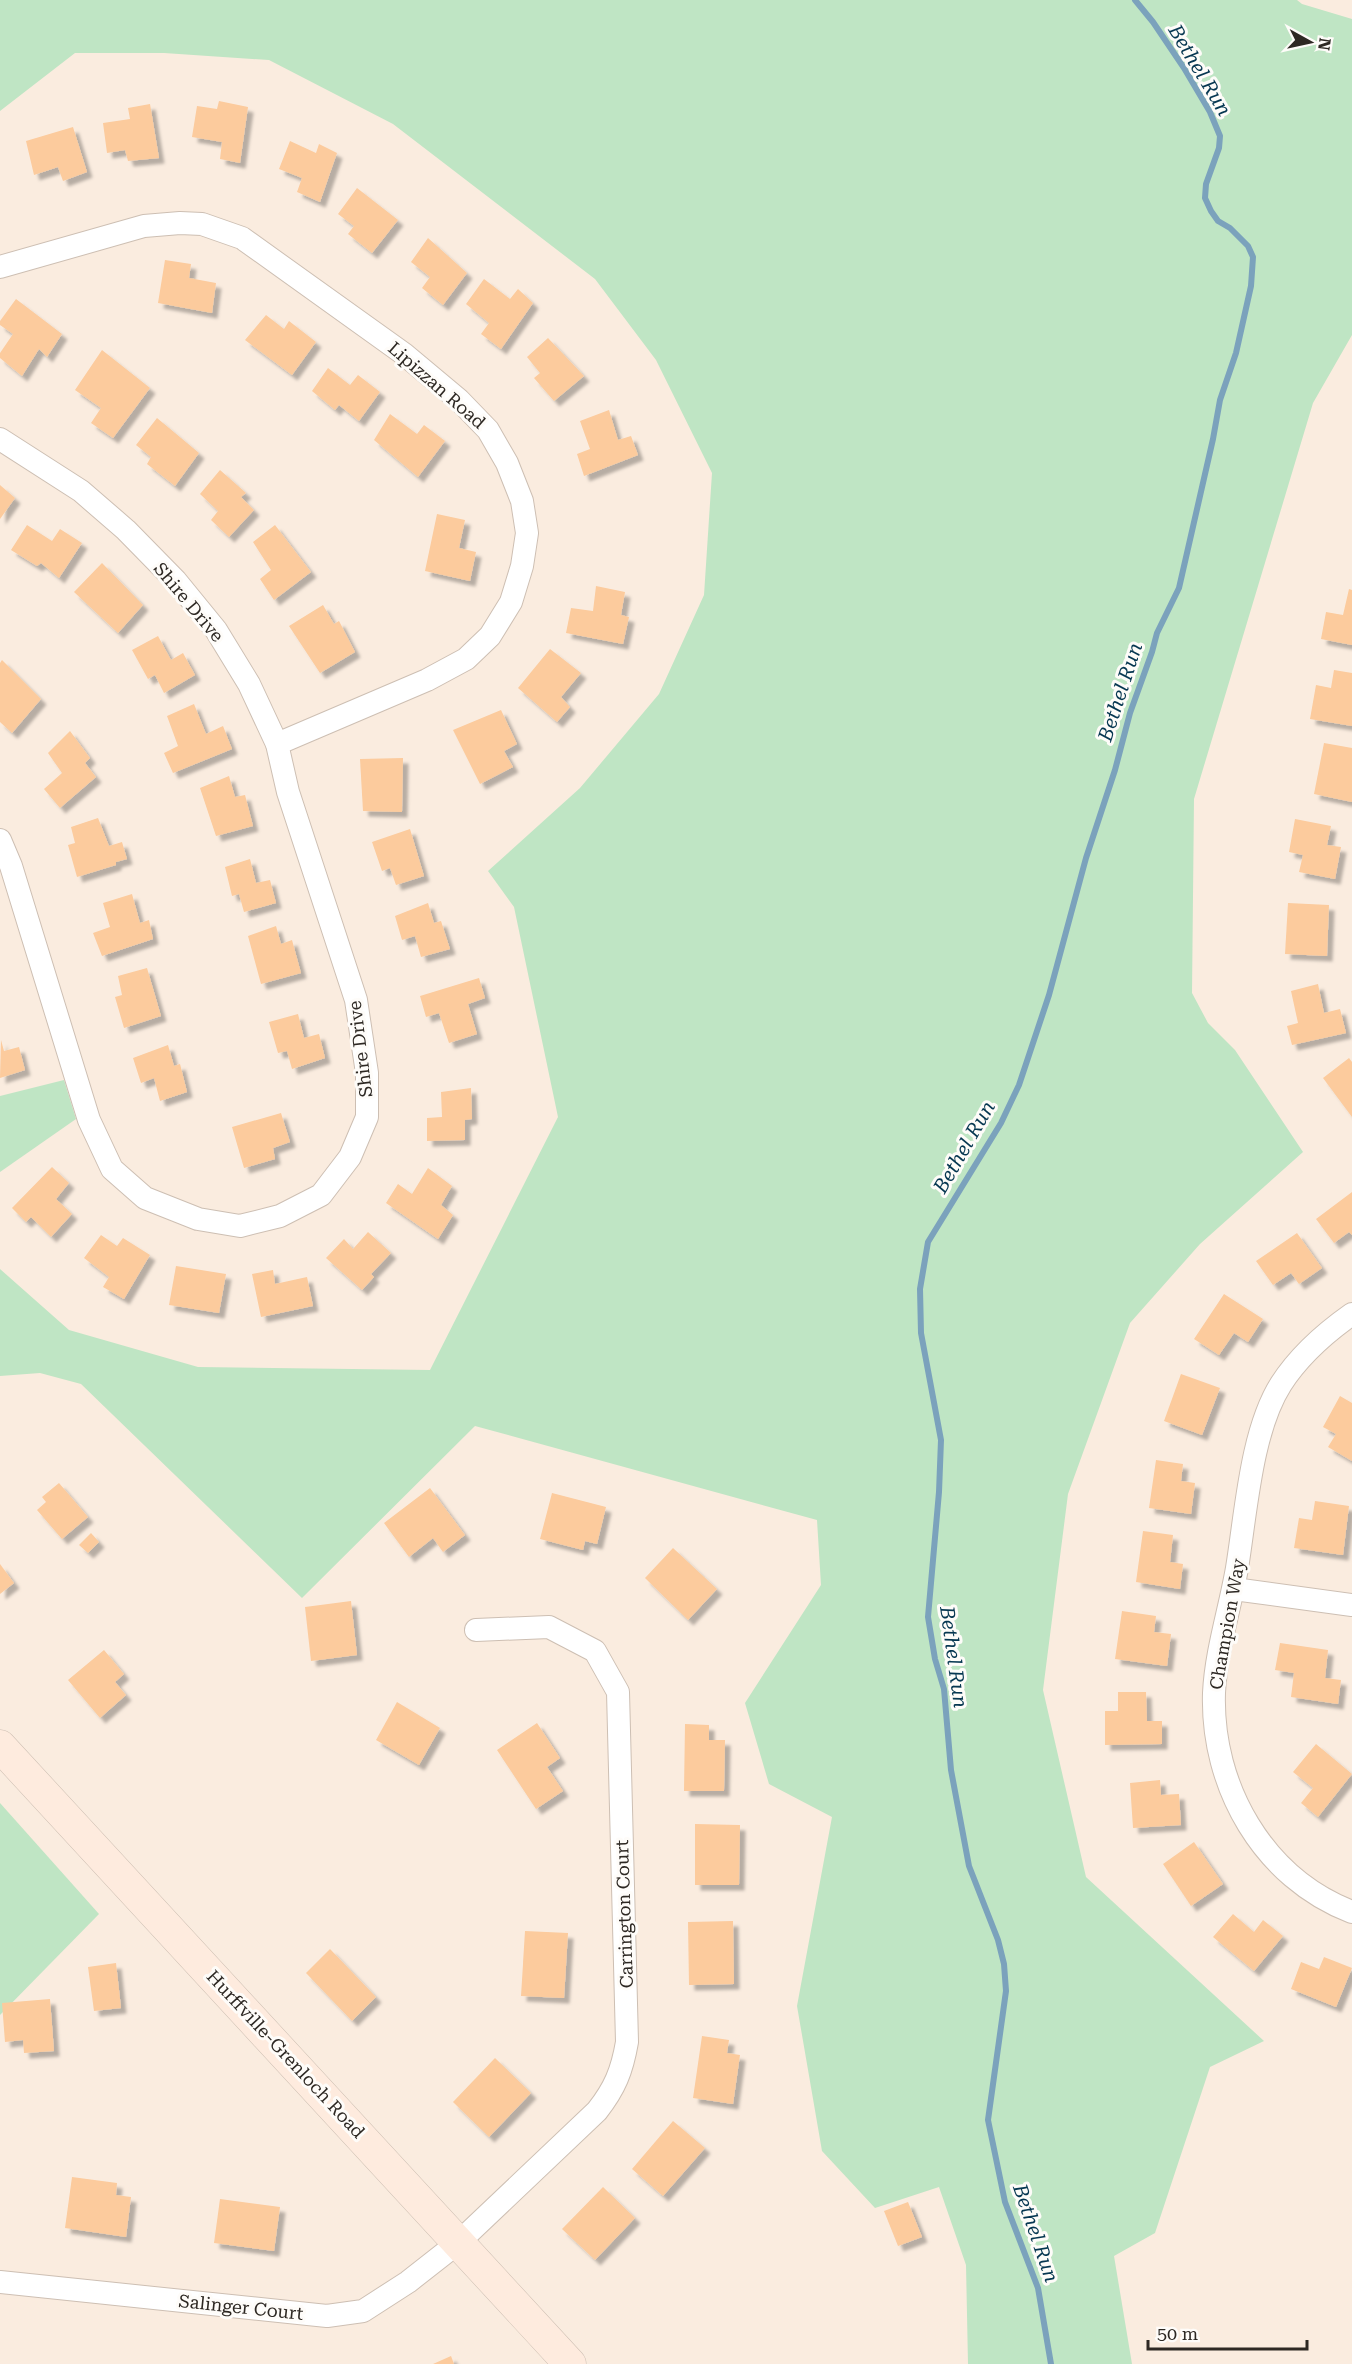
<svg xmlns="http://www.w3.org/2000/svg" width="1352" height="2364" viewBox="0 0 1352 2364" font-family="'Roboto Serif',serif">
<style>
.green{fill:#bfe5c4}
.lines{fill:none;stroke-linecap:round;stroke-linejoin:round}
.stream{stroke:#7ba2bc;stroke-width:6}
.building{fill:#fccb9d;filter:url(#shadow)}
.minor-casing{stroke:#cdbfb3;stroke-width:24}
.secondary-casing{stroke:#cdbfb3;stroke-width:33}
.minor{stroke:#fff;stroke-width:22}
.secondary{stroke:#feebde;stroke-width:32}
.labels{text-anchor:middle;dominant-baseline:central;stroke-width:6;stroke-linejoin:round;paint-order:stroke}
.street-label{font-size:18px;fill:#2d2823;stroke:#fefcf9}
.water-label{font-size:20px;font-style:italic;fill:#063751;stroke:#fefcf9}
</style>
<defs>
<filter id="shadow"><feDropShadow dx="5.5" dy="5.5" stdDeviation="1.5" flood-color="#0004"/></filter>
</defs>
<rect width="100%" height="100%" fill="#faecdf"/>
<g class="green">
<polygon points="0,0 1297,0 1302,4 1352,19 1352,335 1313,403 1194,799 1192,993 1208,1023 1235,1050 1303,1152 1200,1244 1130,1323 1068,1494 1043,1690 1086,1877 1264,2041 1210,2067 1155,2233 1114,2256 1132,2364 968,2364 966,2265 939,2187 875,2208 822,2151 797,2006 832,1817 769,1784 745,1703 821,1585 817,1520 475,1426 302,1598 81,1384 40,1373 0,1376 0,1269 69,1330 198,1367 430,1370 558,1117 514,907 488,871 580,788 659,694 704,595 712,473 656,360 595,279 393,124 269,60 164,53 75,53 0,111"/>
<polygon points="64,1080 76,1119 0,1172 0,1096"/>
<polygon points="0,1803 99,1914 0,2015"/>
</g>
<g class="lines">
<polyline class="stream" points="1051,2364 1038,2288 1005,2202 988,2120 1006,1991 1004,1964 998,1940 969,1866 951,1770 944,1689 935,1659 928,1617 939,1492 941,1440 921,1333 920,1289 928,1242 1001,1123 1019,1085 1049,995 1086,858 1115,770 1130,713 1152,652 1157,633 1179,588 1213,439 1220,400 1236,353 1251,286 1253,257 1248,246 1230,228 1218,221 1211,211 1205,198 1206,184 1219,148 1220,136 1210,112 1184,68 1153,22 1135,0"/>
</g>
<g class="building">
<polygon points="219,101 248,107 240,163 220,159 222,142 192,137 197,106 217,109"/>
<polygon points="150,104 159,158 128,161 125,150 107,153 103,123 130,119 128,108"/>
<polygon points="73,127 87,172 63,181 58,167 34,175 26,141"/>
<polygon points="290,141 316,153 319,144 337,153 320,202 297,192 302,178 279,169"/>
<polygon points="357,188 398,220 372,253 348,234 354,226 338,214"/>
<polygon points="428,238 467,273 443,305 422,288 430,277 411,262"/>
<polygon points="165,260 191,264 189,278 216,283 212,313 158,303"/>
<polygon points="484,279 510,299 518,289 533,303 501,349 481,334 489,323 466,304"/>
<polygon points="16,299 62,334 47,357 39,349 22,376 0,358 0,353 13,334 0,325 0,321"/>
<polygon points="266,315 284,329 289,321 316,342 292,375 245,340"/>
<polygon points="548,338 584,376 554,401 534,378 540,373 527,357"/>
<polygon points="102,350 150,388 113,438 91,423 101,408 75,390"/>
<polygon points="328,368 350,385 358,375 380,392 359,421 339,405 335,410 312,391"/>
<polygon points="609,410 618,440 631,436 638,455 584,476 577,454 590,449 580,421"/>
<polygon points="390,414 417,434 424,425 445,441 418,477 374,440"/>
<polygon points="157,418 199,453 175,486 147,464 151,457 136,445"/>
<polygon points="220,470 246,493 241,497 254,510 229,537 211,520 218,511 200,494"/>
<polygon points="0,485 15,498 0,519"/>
<polygon points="437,514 465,520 459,548 476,552 470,581 425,571"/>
<polygon points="27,525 52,541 60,529 82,543 59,578 41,563 37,566 11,550"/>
<polygon points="275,525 311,572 274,600 260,579 271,570 253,542"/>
<polygon points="102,563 143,605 118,633 74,592"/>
<polygon points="596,586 625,592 621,615 629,617 623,644 566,633 571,608 593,611"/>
<polygon points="1349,589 1352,590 1352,645 1321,639 1326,612 1343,615"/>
<polygon points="323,605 334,624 339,621 355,652 320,673 289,626"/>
<polygon points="158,636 171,660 183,653 195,675 164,693 155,675 148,679 132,650"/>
<polygon points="550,649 581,673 561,697 570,707 557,722 518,688"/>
<polygon points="2,660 41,699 12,733 0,722 0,663"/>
<polygon points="1334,670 1352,673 1352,726 1310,719 1316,685 1331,688"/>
<polygon points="194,704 206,734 223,726 232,749 173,773 164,753 178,746 167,716"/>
<polygon points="501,710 517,744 504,751 513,767 480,784 453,730"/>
<polygon points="70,731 90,758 85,763 96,777 60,808 44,789 62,773 48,753"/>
<polygon points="1324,743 1352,748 1352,802 1314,794"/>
<polygon points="403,758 402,812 363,811 360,759"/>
<polygon points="229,776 235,797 245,795 253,826 216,836 200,788"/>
<polygon points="98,818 109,846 122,842 127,859 116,862 116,865 77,877 68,845 75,843 71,827"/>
<polygon points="1295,819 1331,826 1327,845 1341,847 1335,879 1299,872 1303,855 1289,852"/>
<polygon points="410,829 424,876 396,885 390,868 382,871 372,842"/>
<polygon points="250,859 256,883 270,880 276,903 244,912 239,894 232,896 225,867"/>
<polygon points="132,894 140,923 149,920 153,939 102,956 93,933 110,927 103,903"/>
<polygon points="428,903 434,923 441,921 450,949 421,957 415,936 402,940 395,916"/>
<polygon points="1288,903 1329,905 1327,956 1285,954"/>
<polygon points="276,926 281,944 292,940 301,973 261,984 248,936"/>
<polygon points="147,968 161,1016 124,1028 115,997 122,995 118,976"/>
<polygon points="479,978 485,998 468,1004 477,1034 449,1043 439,1013 426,1017 420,996"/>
<polygon points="1318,984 1324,1013 1340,1009 1346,1033 1292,1045 1287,1026 1298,1023 1291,991"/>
<polygon points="298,1014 304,1038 319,1034 325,1058 292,1069 287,1051 278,1053 269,1022"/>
<polygon points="1,1040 4,1051 19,1047 25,1070 0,1078"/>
<polygon points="168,1045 174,1066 180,1064 187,1092 160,1101 154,1078 141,1083 133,1058"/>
<polygon points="1349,1058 1352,1062 1352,1117 1323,1078"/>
<polygon points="471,1088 472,1119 465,1120 465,1140 427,1141 427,1118 442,1117 441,1092"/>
<polygon points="281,1113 290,1142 273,1148 275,1159 244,1168 232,1127"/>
<polygon points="52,1167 69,1183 56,1199 72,1214 51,1237 31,1217 26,1222 12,1208"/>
<polygon points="428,1168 452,1186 441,1205 453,1215 438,1239 386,1203 398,1184 412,1194"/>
<polygon points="1352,1192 1352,1235 1349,1232 1334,1243 1316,1219"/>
<polygon points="368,1232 391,1253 371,1274 374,1277 362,1290 326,1258 344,1239 353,1249"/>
<polygon points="1297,1233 1322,1268 1299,1284 1291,1273 1273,1285 1256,1261"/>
<polygon points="101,1235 117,1246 123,1238 150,1255 124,1299 103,1287 109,1277 84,1258"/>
<polygon points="176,1266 226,1274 219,1313 169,1305"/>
<polygon points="273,1270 275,1284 307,1277 313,1306 261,1317 252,1274"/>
<polygon points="1224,1294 1263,1319 1248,1342 1234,1333 1219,1355 1194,1339"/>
<polygon points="1181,1374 1220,1388 1202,1435 1164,1421"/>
<polygon points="1340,1396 1352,1403 1352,1461 1328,1447 1336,1434 1323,1427"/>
<polygon points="1156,1460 1183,1464 1181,1481 1195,1483 1191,1514 1149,1508"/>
<polygon points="59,1483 88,1517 62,1539 37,1510 46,1502 42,1497"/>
<polygon points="430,1488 465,1535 443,1552 433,1538 409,1557 384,1523"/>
<polygon points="552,1493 606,1507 597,1544 585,1541 583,1550 540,1539"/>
<polygon points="1315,1501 1349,1506 1343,1555 1294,1548 1299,1518 1312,1520"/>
<polygon points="1143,1531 1173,1535 1170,1562 1183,1564 1180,1589 1136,1582"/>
<polygon points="91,1533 99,1542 88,1553 79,1545"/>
<polygon points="673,1548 717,1589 688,1620 645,1578"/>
<polygon points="0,1564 14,1583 0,1594"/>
<polygon points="351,1601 357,1655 311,1661 305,1607"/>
<polygon points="1122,1611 1156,1616 1154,1632 1171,1634 1167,1666 1115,1659"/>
<polygon points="1280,1643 1328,1650 1325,1678 1341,1680 1338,1704 1291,1697 1294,1673 1275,1670"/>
<polygon points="104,1650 124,1674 115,1682 126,1695 100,1718 68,1680"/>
<polygon points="1118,1692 1146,1692 1147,1721 1162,1721 1162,1744 1105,1745 1105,1711 1118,1711"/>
<polygon points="397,1702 440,1728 419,1765 376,1740"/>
<polygon points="537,1723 560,1758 547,1767 563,1791 536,1809 497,1750"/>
<polygon points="685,1724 709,1725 709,1740 725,1740 724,1791 684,1791"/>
<polygon points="1316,1744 1352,1774 1318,1817 1301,1803 1313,1788 1293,1772"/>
<polygon points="1160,1780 1161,1795 1179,1794 1181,1825 1133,1828 1130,1783"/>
<polygon points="695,1824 740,1825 739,1885 695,1885"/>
<polygon points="1194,1842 1223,1884 1191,1906 1163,1864"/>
<polygon points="1233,1914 1254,1932 1263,1920 1283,1936 1254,1971 1213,1937"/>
<polygon points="733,1921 734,1984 689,1985 688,1922"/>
<polygon points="525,1931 568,1933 564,1998 521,1996"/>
<polygon points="330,1949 376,1997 352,2021 306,1973"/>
<polygon points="1324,1957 1352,1968 1336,2007 1291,1989 1301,1962 1319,1969"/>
<polygon points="116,1963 121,2008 94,2011 88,1967"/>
<polygon points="50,1999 54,2051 24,2053 23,2040 5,2042 2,2003"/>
<polygon points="702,2036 729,2040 727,2053 740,2055 733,2104 693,2098"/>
<polygon points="495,2058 531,2093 489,2137 453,2102"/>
<polygon points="673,2121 705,2148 663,2196 632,2169"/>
<polygon points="72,2177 117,2183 116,2195 131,2197 126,2237 65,2228"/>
<polygon points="603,2187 635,2218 595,2260 562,2229"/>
<polygon points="220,2199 280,2207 274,2251 214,2243"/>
<polygon points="908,2202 922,2237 898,2246 884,2211"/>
<polygon points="451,2356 454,2364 433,2364"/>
</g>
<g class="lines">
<g class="minor-casing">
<g id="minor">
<polyline points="0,267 144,226 180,223 202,224 242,238 404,354 459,400 488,430 507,463 522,501 527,533 522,566 511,602 490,636 466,659 427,680 277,744"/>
<polyline points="0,439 81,491 126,530 176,581 216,630 249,684 277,744 288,792 356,1000 367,1073 367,1117 350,1157 321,1195 280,1216 240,1226 198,1219 145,1198 112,1169 89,1120 11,866 0,840"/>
<path d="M 1352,1314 C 1325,1333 1299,1356 1281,1384 C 1251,1431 1246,1513 1237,1568 C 1230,1609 1216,1651 1214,1693 C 1211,1786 1263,1878 1352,1912"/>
<polyline points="1234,1589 1352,1605"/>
<path d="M 0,2282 L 327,2316 L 363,2311 L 408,2282 L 459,2242 L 597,2111 C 615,2088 622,2071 627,2042 L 618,1692 L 595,1651 L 549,1627 L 476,1630"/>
</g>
</g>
<g class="secondary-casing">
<polyline id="secondary" points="0,1746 570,2364"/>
</g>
<use href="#minor" class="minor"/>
<use href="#secondary" class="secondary"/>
</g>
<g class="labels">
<g class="street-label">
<text transform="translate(437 385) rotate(41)">Lipizzan Road</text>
<text transform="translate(189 602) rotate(50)">Shire Drive</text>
<text transform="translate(360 1049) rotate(-97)">Shire Drive</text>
<text transform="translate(1227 1624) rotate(-80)">Champion Way</text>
<text transform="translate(624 1914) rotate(-92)">Carrington Court</text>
<text transform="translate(286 2054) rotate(47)">Hurffville-Grenloch Road</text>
<text transform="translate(241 2307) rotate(6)">Salinger Court</text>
</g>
<g class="water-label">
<text transform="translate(1200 70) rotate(59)">Bethel Run</text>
<text transform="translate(1120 692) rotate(-72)">Bethel Run</text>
<text transform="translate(964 1147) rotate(-60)">Bethel Run</text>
<text transform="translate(954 1657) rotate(82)">Bethel Run</text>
<text transform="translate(1036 2233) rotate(71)">Bethel Run</text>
</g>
</g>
<g transform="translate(1310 42) rotate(98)" stroke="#fefcf9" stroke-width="4.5" paint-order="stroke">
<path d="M0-4.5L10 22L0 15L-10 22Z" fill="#2d2823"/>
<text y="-9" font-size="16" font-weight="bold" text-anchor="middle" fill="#2d2823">N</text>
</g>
<path d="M1148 2340v9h159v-9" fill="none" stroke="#2d2823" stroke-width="3"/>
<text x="1157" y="2340" font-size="18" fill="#2d2823" stroke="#fefcf9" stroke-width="4.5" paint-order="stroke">50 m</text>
</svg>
